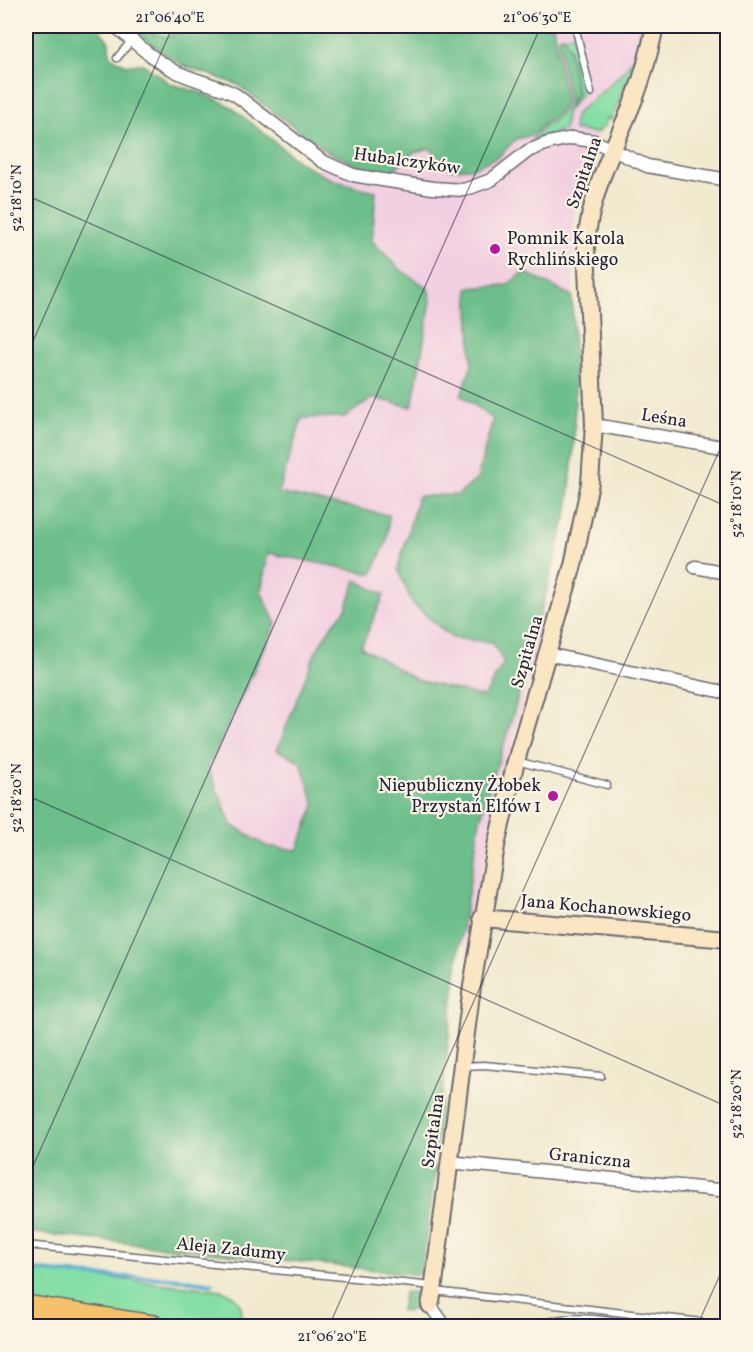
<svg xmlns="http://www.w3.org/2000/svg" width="753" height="1352" viewBox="0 0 753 1352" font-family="Vollkorn,serif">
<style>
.built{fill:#f2cfe1}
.green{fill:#85dfa5;stroke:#548070;stroke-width:1.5}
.forest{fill:#6cbe8a;stroke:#477062;stroke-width:1.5}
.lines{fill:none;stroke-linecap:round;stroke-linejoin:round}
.stream{stroke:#58afd5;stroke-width:4}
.lane-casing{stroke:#6a686f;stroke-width:9}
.street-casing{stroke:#6a686f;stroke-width:15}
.secondary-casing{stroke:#6a686f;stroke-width:20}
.highway-casing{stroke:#6a686f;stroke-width:24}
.lane{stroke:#fff;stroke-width:6}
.street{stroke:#fff;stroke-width:12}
.secondary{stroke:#fbe6c4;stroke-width:16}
.highway{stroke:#f5c16b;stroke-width:21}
.ticks{fill:none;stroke:#22223b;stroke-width:1.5;stroke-opacity:0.45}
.poi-dot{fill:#b5179e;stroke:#fcf5e5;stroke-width:2}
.labels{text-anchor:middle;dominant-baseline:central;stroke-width:4.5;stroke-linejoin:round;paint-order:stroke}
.street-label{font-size:18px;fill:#22223b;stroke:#fcf5e5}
.poi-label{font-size:18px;fill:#22223b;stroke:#fcf5e5;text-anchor:start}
.neatline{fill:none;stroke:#22223b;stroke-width:2}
.ticks-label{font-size:15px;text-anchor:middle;fill:#22223b}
</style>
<rect width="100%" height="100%" fill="#fcf5e5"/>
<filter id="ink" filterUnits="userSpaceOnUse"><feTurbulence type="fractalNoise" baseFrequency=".0167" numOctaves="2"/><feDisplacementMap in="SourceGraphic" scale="12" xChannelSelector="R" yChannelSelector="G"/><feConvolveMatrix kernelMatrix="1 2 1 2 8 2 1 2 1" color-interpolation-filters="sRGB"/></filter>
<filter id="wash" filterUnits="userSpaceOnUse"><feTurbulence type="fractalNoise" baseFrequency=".008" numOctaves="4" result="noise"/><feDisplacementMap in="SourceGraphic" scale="24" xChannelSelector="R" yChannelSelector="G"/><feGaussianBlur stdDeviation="1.35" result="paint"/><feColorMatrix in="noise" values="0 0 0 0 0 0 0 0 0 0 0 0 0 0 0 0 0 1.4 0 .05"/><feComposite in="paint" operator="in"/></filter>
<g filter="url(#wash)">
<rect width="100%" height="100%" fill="#f1eacf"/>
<polygon class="built" points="144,26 644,26 638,49 598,131 575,190 568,509 465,946 107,872 323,155 238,79 154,34"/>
<g class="green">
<polygon points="144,26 192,26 167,38 154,34"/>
<path d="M 641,26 L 644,26 L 633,67 L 611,120 L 607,118 L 605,126 L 596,133 L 574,130 L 574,121 L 576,114 C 594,96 626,76 635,53 C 639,45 639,34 641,26 Z"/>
<polygon points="573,34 584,86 582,93 566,113 564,130 531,140 569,106 577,93 569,46 563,36"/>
<path d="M 26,1269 L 222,1290 C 233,1294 245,1304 241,1317 C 240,1320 238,1323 237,1326 L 26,1326 Z"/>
</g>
<g class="forest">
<polygon points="26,26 97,26 109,42 110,56 126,65 143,64 171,84 202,93 230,106 301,163 326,177 350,185 376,191 372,241 401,270 428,288 431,301 412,407 373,398 345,417 302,418 278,493 389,515 387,540 372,574 268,553 261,591 276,624 208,768 232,825 266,846 297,850 315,805 300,761 277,750 315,653 330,628 346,609 356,580 384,595 361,647 417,680 484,697 504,662 492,642 452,638 412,603 398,569 418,496 458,495 477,479 493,419 461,395 472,365 468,288 507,285 524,272 572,296 575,385 574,443 568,509 514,711 480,820 459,948 436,1148 429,1148 426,1164 436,1167 421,1275 26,1232"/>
<polygon points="129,26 144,26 154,34 167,38 192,26 553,26 566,105 533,135 516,139 498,157 472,168 451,169 430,148 414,152 391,172 365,170 325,150 236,84 182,65 151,44"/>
<polygon points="563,36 569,46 577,93 569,106 558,38"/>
<polygon points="404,1292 419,1292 421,1295 418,1306 407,1312 401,1311"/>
</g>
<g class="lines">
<polyline class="stream" points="26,1269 91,1276 171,1278 213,1284"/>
</g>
</g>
<g filter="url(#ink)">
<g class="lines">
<g class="lane-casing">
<g id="lane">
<polyline points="575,26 591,93"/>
<polyline points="117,58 132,40"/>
<polyline points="517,761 607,785"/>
<polyline points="463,1066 484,1065 601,1076"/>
<polyline points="26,1245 433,1286"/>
<polyline points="434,1291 702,1322"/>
</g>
</g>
<g class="street-casing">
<g id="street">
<path d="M 115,26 C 134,42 153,59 175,71 C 194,81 216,84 236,95 L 322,161 L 353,175 L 376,179 L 433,188 L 464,190 L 491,180 L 528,151 L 548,143 L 572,138 L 594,141 L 647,166 L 728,180"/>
<polyline points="594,425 728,448"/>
<polyline points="695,567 728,573"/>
<polyline points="547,654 728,693"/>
<polyline points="449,1162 728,1191"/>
<polyline points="430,1305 445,1326"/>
<path d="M 544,1326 C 571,1317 600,1323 628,1326"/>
</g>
</g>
<g class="secondary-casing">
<g id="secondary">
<polyline points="482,918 728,939"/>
<path d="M 430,1305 L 433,1291 L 472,986 L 496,846 L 516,761 L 573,565 L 590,483 L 594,425 L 586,246 C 589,193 616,145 635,97 C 644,74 650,50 655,26"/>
</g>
</g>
<g class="highway-casing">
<polyline id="highway" points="26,1306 154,1326"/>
</g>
<use href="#lane" class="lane"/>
<use href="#street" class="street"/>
<use href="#secondary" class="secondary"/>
<use href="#highway" class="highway"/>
</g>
</g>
<path class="ticks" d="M 26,195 L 728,507M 26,357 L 173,26M 26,795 L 728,1107M 26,1182 L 541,26M 329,1326 L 728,431M 697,1326 L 728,1257"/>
<g class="poi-dot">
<circle cx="495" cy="249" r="6"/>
<circle cx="553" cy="796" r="6"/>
</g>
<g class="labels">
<g class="street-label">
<text transform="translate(407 162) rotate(8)">Hubalczyków</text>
<text transform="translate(585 173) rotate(-71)">Szpitalna</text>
<text transform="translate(664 419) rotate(9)">Leśna</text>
<text transform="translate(528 652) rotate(-74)">Szpitalna</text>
<text transform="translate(606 909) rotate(5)">Jana Kochanowskiego</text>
<text transform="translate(434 1131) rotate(-82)">Szpitalna</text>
<text transform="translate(590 1159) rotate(6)">Graniczna</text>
<text transform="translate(231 1250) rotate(6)">Aleja Zadumy</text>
</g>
<g class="poi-label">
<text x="507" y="239">Pomnik Karola<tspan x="507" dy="21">Rychlińskiego</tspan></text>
<text x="541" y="786" text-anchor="end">Niepubliczny Żłobek<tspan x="541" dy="21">Przystań Elfów 1</tspan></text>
</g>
</g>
<rect width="753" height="1352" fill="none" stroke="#fcf5e5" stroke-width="66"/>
<rect x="33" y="33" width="687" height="1286" class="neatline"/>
<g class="ticks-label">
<text x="170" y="22">21°06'40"E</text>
<text x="537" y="22">21°06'30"E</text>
<text transform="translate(16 198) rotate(-90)" y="5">52°18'10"N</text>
<text transform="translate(736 504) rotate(-90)" y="5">52°18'10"N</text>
<text transform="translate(16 798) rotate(-90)" y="5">52°18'20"N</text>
<text transform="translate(736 1104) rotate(-90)" y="5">52°18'20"N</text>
<text x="332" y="1341">21°06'20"E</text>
</g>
</svg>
